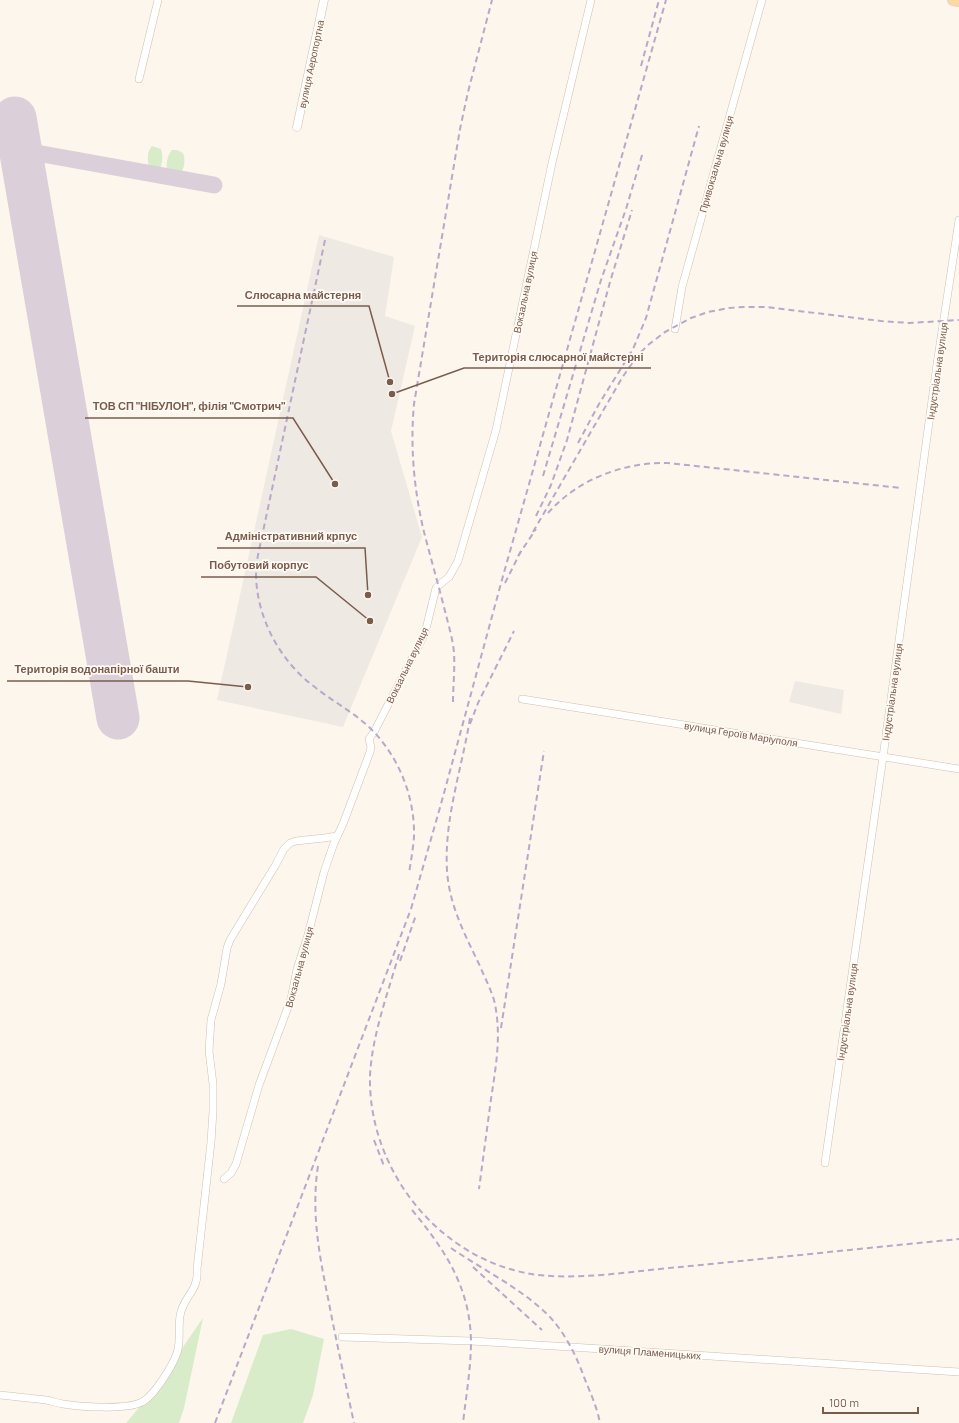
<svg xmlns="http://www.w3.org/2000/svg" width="959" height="1423" viewBox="0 0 959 1423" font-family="Barlow,sans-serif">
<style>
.industrial{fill:#efe9e4}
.green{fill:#d8ecc9}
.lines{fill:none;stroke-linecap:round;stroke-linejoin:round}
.taxiway{stroke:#dbcfda;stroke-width:17}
.runway{stroke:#dbcfda;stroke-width:43}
.minor-casing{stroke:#d1beb0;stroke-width:8}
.tertiary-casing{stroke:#d1beb0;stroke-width:9}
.primary-casing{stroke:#dad1cd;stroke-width:12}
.minor{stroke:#fff;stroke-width:7}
.tertiary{stroke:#fff;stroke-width:8}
.primary{stroke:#fbd9a5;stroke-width:11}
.rail{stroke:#b9a8c9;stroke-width:2;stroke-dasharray:6 4;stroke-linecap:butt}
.labels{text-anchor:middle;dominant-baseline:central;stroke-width:3.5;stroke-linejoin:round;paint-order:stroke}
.street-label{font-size:10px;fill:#7a5c4d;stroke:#fffaf3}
.leader{fill:none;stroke:#7a5c4d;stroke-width:1.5}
.callout-dot{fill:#7a5c4d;stroke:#fffaf3;stroke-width:1.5}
.callout-label{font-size:11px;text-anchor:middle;font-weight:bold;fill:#7a5c4d;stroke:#fffaf3;stroke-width:3.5;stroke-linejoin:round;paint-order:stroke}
</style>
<rect width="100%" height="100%" fill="#fdf6ec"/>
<g class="industrial">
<polygon points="319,235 394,257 385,316 415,326 391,431 422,537 343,727 217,700"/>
<polygon points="795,681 844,690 841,714 789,702"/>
</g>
<g class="green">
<path d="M 152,146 L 161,149 C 163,156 163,164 159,170 L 153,171 L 149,169 C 148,160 146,153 152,146 Z"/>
<path d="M 172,150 L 177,150 L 183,153 C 186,160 184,167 181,174 L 175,175 L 168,173 C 165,165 167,156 172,150 Z"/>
<polygon points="203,1318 184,1408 179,1423 126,1423 149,1396"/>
<polygon points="291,1329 324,1339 313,1395 303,1423 231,1423 263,1335"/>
</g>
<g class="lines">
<polyline class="taxiway" points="20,150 214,185"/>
<polyline class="runway" points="15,118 118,718"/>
<g class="minor-casing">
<g id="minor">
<polyline points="139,79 158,0"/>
<polyline points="675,329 682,287 762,0"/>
<polyline points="522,699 959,769"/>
<polyline points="825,1163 883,757 937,364 959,220"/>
<polyline points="224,1179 231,1173 236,1164 259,1085 291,999 297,969 308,935 324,872 334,843 343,824 370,752 371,747 369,739 374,732 425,633 436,588 439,585 449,577 458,561 496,430 552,163 591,0"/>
<polyline points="342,1337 471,1341 571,1347 959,1372"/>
<path d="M 0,1395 C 15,1397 31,1398 46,1400 C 52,1401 57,1403 63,1404 C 81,1407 127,1410 142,1402 C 154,1396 173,1365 177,1353 C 181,1341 178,1329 180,1316 C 183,1296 199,1292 197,1269 L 211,1142 L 213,1111 L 213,1084 L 209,1051 L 211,1020 L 221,984 L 227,948 L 230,940 L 275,866 L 284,849 L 290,843 L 296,841 L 324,838 L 337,836"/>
</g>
</g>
<g class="tertiary-casing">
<polyline id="tertiary" points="297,127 324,0"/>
</g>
<g class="primary-casing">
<polyline id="primary" points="953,0 959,1"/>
</g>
<use href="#minor" class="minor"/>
<use href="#tertiary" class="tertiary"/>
<use href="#primary" class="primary"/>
<g class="rail">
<polyline points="641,66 659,0"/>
<path d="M 325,240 L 258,555 C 257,561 256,567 256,573 C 256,617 280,662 316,688 C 335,703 357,714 374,732 C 400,760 415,798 414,837 C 413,849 411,861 409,873"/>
<polyline points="578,443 599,404 633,349 646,318 699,126"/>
<polyline points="543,476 601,280 626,209 643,152"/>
<path d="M 548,513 C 578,479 624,462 668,463 L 901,488"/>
<polyline points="536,516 551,485 567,440 610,282 632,210"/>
<polyline points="533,532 622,378 637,356 648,345 665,332 691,318 708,312 729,308 744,307 766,307 881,321 909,323 959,320"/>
<polyline points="518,556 536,529"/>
<polyline points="505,583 521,551"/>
<path d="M 453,702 C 453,686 455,670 454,653 C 453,640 449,627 446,615 C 439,587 431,559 424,532 C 414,490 410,447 414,404 L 460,129 L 468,92 L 492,0"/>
<path d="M 470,718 C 462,769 444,818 447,870 C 449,904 464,933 479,964 C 484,976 490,987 494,1000 C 502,1033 496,1066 491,1099 C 487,1129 483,1159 479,1189"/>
<polyline points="470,724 478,703 514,631"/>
<path d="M 399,954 C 388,993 372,1035 370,1076 C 368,1167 435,1255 526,1273 C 571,1282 633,1271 680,1267 C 773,1258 866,1248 959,1239"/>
<polyline points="400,961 416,915"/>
<polyline points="501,1028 544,751"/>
<polyline points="374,1140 384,1166"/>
<path d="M 318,1166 C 311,1211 319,1254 328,1298 C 336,1340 345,1381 354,1423"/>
<path d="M 412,1210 C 445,1250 470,1287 471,1341 C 471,1368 466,1396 463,1423"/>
<path d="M 451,1248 C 483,1270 521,1288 549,1316 C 565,1333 576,1355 584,1377 C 590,1392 597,1407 600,1423"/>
<polyline points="473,1267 542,1330"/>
<polyline points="215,1423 411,909 441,804 503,576 666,0"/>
</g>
</g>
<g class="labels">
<g class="street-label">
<text transform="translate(311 64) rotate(-78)">вулиця Аеропортна</text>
<text transform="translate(716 164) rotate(-74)">Привокзальна вулиця</text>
<text transform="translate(525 292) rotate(-78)">Вокзальна вулиця</text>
<text transform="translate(937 371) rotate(-82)">Індустріальна вулиця</text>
<text transform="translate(407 665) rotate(-64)">Вокзальна вулиця</text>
<text transform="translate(892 692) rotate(-82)">Індустріальна вулиця</text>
<text transform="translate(741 734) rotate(9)">вулиця Героїв Маріуполя</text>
<text transform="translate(299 967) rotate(-75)">Вокзальна вулиця</text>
<text transform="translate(847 1012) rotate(-82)">Індустріальна вулиця</text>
<text transform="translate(650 1352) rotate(4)">вулиця Пламеницьких</text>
</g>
</g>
<path class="leader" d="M390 382L369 306H237M392 394L464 368H651M335 484L293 418H85M368 595L365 548H217M370 621L316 577H201M248 687L188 681H7"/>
<g class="callout-dot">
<circle cx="390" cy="382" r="4"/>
<circle cx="392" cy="394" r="4"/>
<circle cx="335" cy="484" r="4"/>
<circle cx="368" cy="595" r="4"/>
<circle cx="370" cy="621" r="4"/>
<circle cx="248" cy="687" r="4"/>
</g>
<g class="callout-label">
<text x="303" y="299">Слюсарна майстерня</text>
<text x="558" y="361">Територія слюсарної майстерні</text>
<text x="189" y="410">ТОВ СП "НІБУЛОН", філія "Смотрич"</text>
<text x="291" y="540">Адміністративний крпус</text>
<text x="259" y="569">Побутовий корпус</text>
<text x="97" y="673">Територія водонапірної башти</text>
</g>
<path d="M823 1407v6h95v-6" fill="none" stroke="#7a5c4d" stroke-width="2"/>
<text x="829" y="1407" font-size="12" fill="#7a5c4d" stroke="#fffaf3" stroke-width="3" paint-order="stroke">100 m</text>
</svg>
